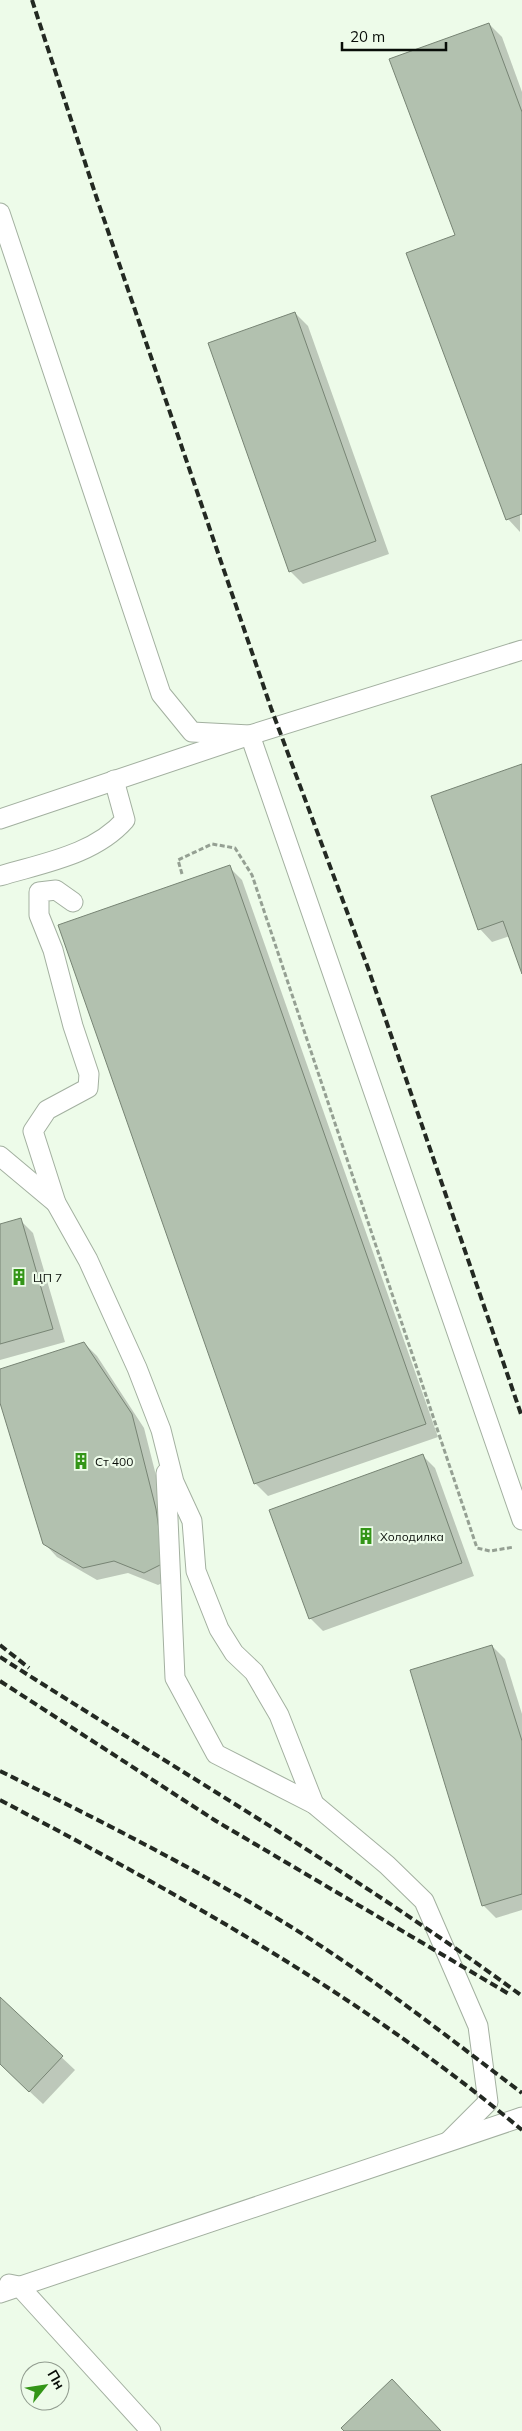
<svg xmlns="http://www.w3.org/2000/svg" width="522" height="2431" viewBox="0 0 522 2431" font-family="Mulish,sans-serif">
<style>
.shadow{fill:#0003}
.building{fill:#b2c1af;stroke:#778474}
.lines{fill:none;stroke-linecap:round;stroke-linejoin:round}
.service-casing{stroke:#a3b0a0;stroke-width:21}
.path{stroke:#95a093;stroke-width:3;stroke-dasharray:5 2.5;stroke-linecap:butt}
.service{stroke:#fff;stroke-width:19}
.rail{stroke:#232922;stroke-width:4;stroke-dasharray:8 4;stroke-linecap:butt}
.labels{text-anchor:middle;dominant-baseline:central;stroke-width:4.5;stroke-linejoin:round;paint-order:stroke}
.poi-label{font-size:12px;fill:#080d08;stroke:#edfbe9;text-anchor:start}
</style>
<rect width="100%" height="100%" fill="#edfbe9"/>
<g class="shadow">
<polygon points="489,24 502,37 522,92 520,532 508,519 457,236"/>
<polygon points="295,313 308,326 389,554 303,584 290,571"/>
<polygon points="522,766 522,971 510,936 492,942 480,929"/>
<polygon points="229,867 242,880 438,1437 268,1496 255,1483"/>
<polygon points="20,1220 33,1233 65,1342 0,1360 0,1225"/>
<polygon points="84,1343 97,1356 144,1428 168,1523 176,1576 158,1585 128,1573 97,1580 57,1557 44,1543 0,1398 0,1370"/>
<polygon points="422,1455 435,1468 474,1576 323,1631 310,1618"/>
<polygon points="492,1646 505,1659 522,1714 522,1910 496,1918 483,1905"/>
<polygon points="0,1999 75,2070 43,2104 0,2064"/>
</g>
<g class="building">
<polygon points="489,23 522,112 522,514 506,520 406,253 455,235 389,59"/>
<polygon points="295,312 376,541 289,572 208,343"/>
<polygon points="522,764 522,974 503,921 478,930 431,796"/>
<polygon points="230,865 426,1424 254,1484 58,925"/>
<polygon points="21,1218 53,1329 0,1344 0,1224"/>
<polygon points="84,1342 132,1414 156,1509 164,1563 144,1573 114,1561 83,1568 43,1544 0,1403 0,1369"/>
<polygon points="423,1454 462,1563 309,1619 269,1510"/>
<polygon points="492,1645 522,1741 522,1894 482,1906 410,1670"/>
<polygon points="0,1997 63,2056 29,2092 0,2064"/>
<polygon points="392,2379 441,2431 344,2431 341,2428"/>
</g>
<g class="lines">
<g class="service-casing">
<g id="service">
<polyline points="0,213 161,694 192,732 250,735 522,1520"/>
<polyline points="0,819 250,735 522,650"/>
<path d="M 0,876 C 43,863 94,855 125,820 L 114,780"/>
<polyline points="73,902 56,890 39,892 39,915 53,950 73,1026 89,1074 88,1088 47,1110 33,1131 56,1203 88,1260 137,1368 161,1430 174,1482 192,1521 196,1571 219,1629 234,1653 254,1672 279,1715 314,1804"/>
<polyline points="0,1156 56,1203"/>
<polyline points="166,1473 175,1678 216,1754 314,1804 387,1865 424,1901 478,2026 488,2102 449,2141"/>
<polyline points="9,2284 19,2286 151,2431"/>
<polyline points="0,2293 522,2117"/>
</g>
</g>
<polyline class="path" points="182,874 178,860 212,844 235,848 252,875 477,1548 490,1551 514,1547"/>
<use href="#service" class="service"/>
<g class="rail">
<polyline points="32,0 95,193 271,708 368,968 522,1417"/>
<polyline points="0,1645 29,1668"/>
<path d="M 0,1657 C 175,1769 355,1873 522,1996"/>
<polyline points="0,1681 216,1821 509,1994"/>
<path d="M 0,1771 C 91,1816 182,1862 270,1914 C 359,1967 440,2031 522,2093"/>
<path d="M 0,1800 C 183,1896 363,1997 522,2130"/>
</g>
</g>
<defs>
<g id="building-bare" transform="scale(1.35)"><path d="M-4-6H4V6H1V3H-1V6H-4ZM-2.5-4.3h1.7v1.8h-1.7ZM.8-4.3h1.7v1.8H.8ZM-2.5-1h1.7V.8h-1.7ZM.8-1h1.7V.8H.8Z" fill="#339517" stroke="#edfbe9" stroke-width="2.5" paint-order="stroke"/></g>
</defs>
<g fill-rule="evenodd">
<use href="#building-bare" x="19" y="1277"/>
<use href="#building-bare" x="81" y="1461"/>
<use href="#building-bare" x="366" y="1536"/>
</g>
<g class="labels">
<g class="poi-label">
<text x="33" y="1277">ЦП 7</text>
<text x="95" y="1461">Ст 400</text>
<text x="380" y="1536">Холодилка</text>
</g>
</g>
<g transform="translate(45 2386) rotate(60)"><circle r="24" fill="#edfbe9" stroke="#919c8f"/>
<path d="M0-4L9 19L0 12L-9 19Z" fill="#339517"/>
<text y="-8" font-size="14" font-weight="bold" text-anchor="middle" fill="#080d08">Пн</text>
</g>
<path d="M342 42v8h104v-8" fill="none" stroke="#080d08" stroke-width="2.5"/>
<text x="350" y="42" font-size="15" fill="#080d08" stroke="#edfbe9" stroke-width="4" paint-order="stroke">20 m</text>
</svg>
